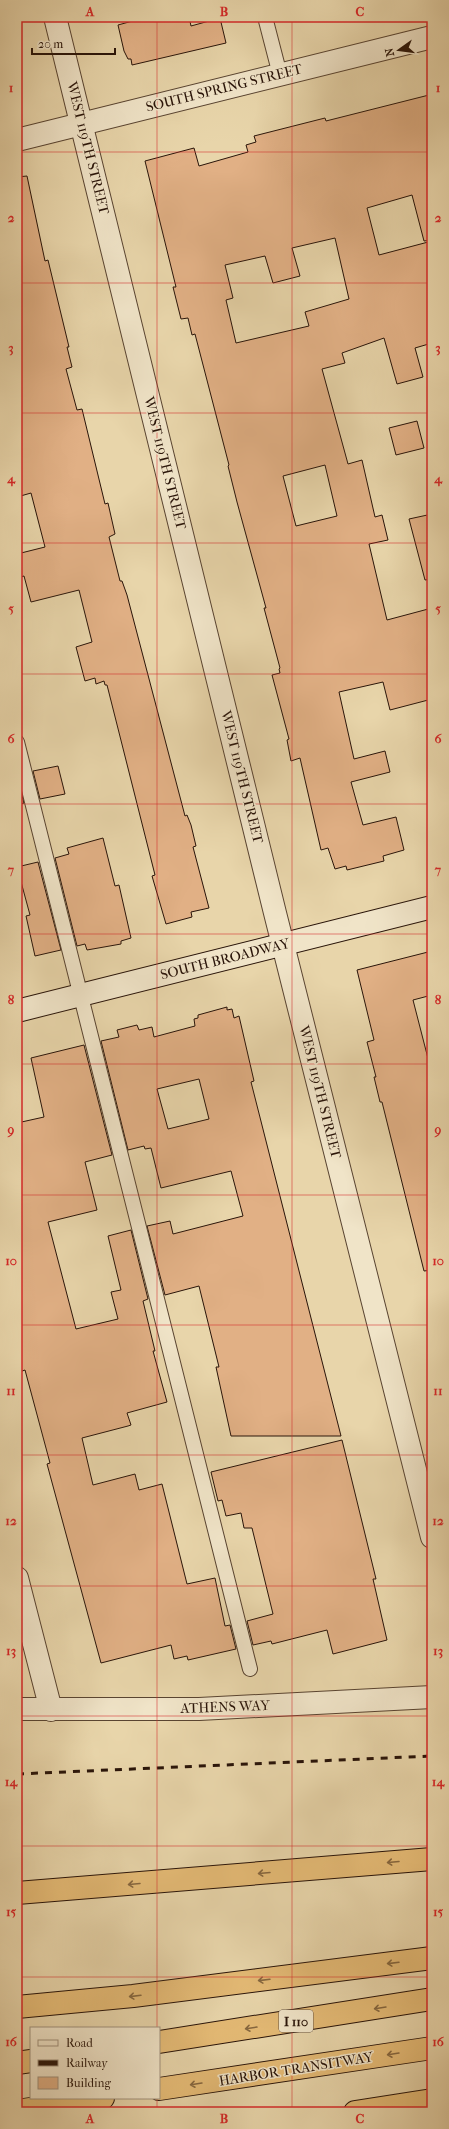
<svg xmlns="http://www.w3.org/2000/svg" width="449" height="2129" viewBox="0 0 449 2129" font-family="'IM FELL French Canon',serif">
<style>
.building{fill:#e1b085;stroke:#291409;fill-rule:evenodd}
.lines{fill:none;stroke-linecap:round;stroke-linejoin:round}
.service-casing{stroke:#594431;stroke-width:16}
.minor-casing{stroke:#594431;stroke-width:24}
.secondary-casing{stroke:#291409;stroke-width:24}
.motorway-casing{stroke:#291409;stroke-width:24}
.service{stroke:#f0e4c8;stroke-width:14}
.minor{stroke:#f0e4c8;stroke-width:22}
.secondary{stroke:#f0e4c8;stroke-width:22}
.motorway{stroke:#e4ba75;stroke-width:22}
.rail{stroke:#291409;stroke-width:3;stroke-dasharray:7 7;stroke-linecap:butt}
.oneway{stroke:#86673f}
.grid{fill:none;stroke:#d62828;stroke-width:1;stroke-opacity:0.55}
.labels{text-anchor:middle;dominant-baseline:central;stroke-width:3;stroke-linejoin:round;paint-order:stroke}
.shield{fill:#f0e4c8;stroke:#655242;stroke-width:1}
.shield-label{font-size:13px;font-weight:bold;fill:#291409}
.street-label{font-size:14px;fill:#291409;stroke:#f0e4c8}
.neatline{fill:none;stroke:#d62828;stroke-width:1.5}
.grid-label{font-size:13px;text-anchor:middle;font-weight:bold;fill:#d62828}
</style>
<rect width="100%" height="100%" fill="#e8d5aa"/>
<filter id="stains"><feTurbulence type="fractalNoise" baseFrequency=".005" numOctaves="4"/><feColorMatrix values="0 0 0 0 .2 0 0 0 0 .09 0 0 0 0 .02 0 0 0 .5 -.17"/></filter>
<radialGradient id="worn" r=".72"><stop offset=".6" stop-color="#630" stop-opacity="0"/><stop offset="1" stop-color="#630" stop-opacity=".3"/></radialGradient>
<g class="building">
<polygon points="147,17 189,17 191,26 220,18 226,43 132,65 131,59 128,59 124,51 118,25"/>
<path d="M 429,95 L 432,108 L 432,240 L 424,241 L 412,195 L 367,208 L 379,255 L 432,241 L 432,343 L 415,348 L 423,377 L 397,384 L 384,338 L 342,353 L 345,363 L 322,369 L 348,464 L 362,460 L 375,517 L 382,515 L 388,540 L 369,544 L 387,620 L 432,608 L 432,699 L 390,710 L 383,682 L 339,692 L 354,759 L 385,751 L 390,772 L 351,782 L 363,825 L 396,817 L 404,850 L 383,856 L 384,861 L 347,870 L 346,866 L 335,869 L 328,848 L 321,850 L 300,758 L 291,761 L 287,740 L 289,739 L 272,675 L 280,673 L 279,669 L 280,668 L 264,608 L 266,608 L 237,502 L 228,466 L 229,465 L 195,334 L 192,335 L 188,318 L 181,319 L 173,287 L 176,287 L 145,161 L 194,148 L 199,166 L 248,152 L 246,145 L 256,142 L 254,136 L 325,118 L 326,121 ZM 335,238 L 349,299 L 305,312 L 309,326 L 236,343 L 226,300 L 233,298 L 225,265 L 265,256 L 273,283 L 300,276 L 292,248 ZM 325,465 L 337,516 L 296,526 L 283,476 Z"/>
<polygon points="27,176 45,261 48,260 69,347 67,347 72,367 66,369 77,410 82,409 105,504 108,503 115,534 109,537 120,581 122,581 127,595 185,816 187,815 191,825 196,846 193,847 209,908 191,912 192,917 166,924 152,876 155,875 107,685 105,685 104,681 96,684 95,678 85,681 76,647 92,642 79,590 31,602 24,576 17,578 17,554 45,547 31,493 17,497 17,177"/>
<polygon points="417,421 424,448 396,455 389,428"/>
<polygon points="432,514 432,579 425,580 409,519"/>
<polygon points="58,766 65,794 40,799 33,771"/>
<polygon points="17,777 24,803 17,805"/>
<polygon points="103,838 115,886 119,885 131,938 121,941 121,944 87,950 85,944 77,946 55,858 69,854 67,848"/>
<polygon points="38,862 61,950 35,956 26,916 30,915 17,867"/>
<polygon points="432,951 432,995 413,1000 432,1074 432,1270 424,1271 382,1102 380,1102 374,1077 376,1077 367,1042 374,1040 357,970"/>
<path d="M 227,1007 L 227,1010 L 232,1009 L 234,1018 L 239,1016 L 254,1081 L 251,1082 L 341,1436 L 231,1436 L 216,1367 L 219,1367 L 199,1286 L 165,1295 L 147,1226 L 170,1221 L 173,1234 L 243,1216 L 231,1171 L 161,1188 L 151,1148 L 145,1149 L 144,1146 L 128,1150 L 101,1041 L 119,1037 L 117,1030 L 137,1025 L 139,1030 L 152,1027 L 154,1037 L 195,1026 L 194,1019 L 198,1018 L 198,1015 ZM 199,1079 L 209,1119 L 168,1129 L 157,1089 Z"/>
<polygon points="84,1045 112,1155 85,1162 97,1210 48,1222 76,1329 118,1319 111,1292 121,1290 108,1236 131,1230 148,1299 143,1301 155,1351 153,1351 167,1402 127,1413 131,1425 128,1426 82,1438 93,1485 135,1474 139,1490 162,1484 187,1584 215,1578 225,1626 230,1625 236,1649 188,1660 187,1656 174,1659 171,1645 101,1663 47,1464 50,1463 25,1370 17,1373 17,1123 44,1117 31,1058"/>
<polygon points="342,1440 376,1579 373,1579 387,1640 333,1654 327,1630 272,1644 271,1641 253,1645 247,1621 273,1614 252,1528 244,1528 241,1513 226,1516 222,1500 218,1501 211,1472"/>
</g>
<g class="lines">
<g class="service-casing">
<g id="service">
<polyline points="265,17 280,75"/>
<polyline points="17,742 250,1669"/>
</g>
</g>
<g class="minor-casing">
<g id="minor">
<polyline points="55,17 275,913 432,1537"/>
<polyline points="17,140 432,37"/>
<polyline points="17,1578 51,1710"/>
<polyline points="17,1709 199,1709 432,1697"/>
</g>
</g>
<g class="secondary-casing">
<polyline id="secondary" points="17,1011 432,907"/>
</g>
<g class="motorway-casing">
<g id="motorway">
<polyline points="17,1893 432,1859"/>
<polyline points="17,2007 133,1996 432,1958"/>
<polyline points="159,2042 432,1999"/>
<polyline points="17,2063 31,2061"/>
<polyline points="159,2089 432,2048"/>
<polyline points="17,2111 103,2098"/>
<polyline points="355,2112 432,2100"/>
</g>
</g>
<use href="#service" class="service"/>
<use href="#minor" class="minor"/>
<use href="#secondary" class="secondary"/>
<use href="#motorway" class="motorway"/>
<polyline class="rail" points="17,1774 432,1756"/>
</g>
<defs><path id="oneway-shaft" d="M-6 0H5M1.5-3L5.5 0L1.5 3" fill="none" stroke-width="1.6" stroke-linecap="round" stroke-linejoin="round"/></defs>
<g class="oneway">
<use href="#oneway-shaft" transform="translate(393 1862) rotate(175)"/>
<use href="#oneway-shaft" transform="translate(264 1873) rotate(175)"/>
<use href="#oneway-shaft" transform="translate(134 1884) rotate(175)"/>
<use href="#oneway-shaft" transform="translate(393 1963) rotate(173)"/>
<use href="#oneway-shaft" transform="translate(264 1980) rotate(173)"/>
<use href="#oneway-shaft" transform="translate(135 1996) rotate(173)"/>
<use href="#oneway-shaft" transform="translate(380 2008) rotate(171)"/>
<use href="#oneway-shaft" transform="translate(251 2028) rotate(171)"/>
<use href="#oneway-shaft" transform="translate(393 2054) rotate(171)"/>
<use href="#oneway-shaft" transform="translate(196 2084) rotate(171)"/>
</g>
<path class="grid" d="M 157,17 L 157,2028M 292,17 L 292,2112M 17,152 L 432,152M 17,283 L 432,283M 17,413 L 432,413M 17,543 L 432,543M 17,674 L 432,674M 17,804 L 432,804M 17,934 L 432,934M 17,1064 L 432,1064M 17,1195 L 432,1195M 17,1325 L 432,1325M 17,1455 L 432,1455M 17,1586 L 432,1586M 17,1716 L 432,1716M 17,1846 L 432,1846M 17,1977 L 432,1977M 157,2098 L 157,2112"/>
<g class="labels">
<rect class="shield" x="279" y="2010" width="34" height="22" rx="3"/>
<g class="shield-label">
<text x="296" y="2021">I 110</text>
</g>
<g class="street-label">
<text transform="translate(224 88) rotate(-14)">SOUTH SPRING STREET</text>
<text transform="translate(88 148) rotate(76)">WEST 119TH STREET</text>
<text transform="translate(165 463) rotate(76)">WEST 119TH STREET</text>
<text transform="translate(242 777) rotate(76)">WEST 119TH STREET</text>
<text transform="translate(225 959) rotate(-14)">SOUTH BROADWAY</text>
<text transform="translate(320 1092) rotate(76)">WEST 119TH STREET</text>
<text transform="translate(225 1707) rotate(-2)">ATHENS WAY</text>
<text transform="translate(296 2069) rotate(-9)">HARBOR TRANSITWAY</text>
</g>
</g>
<rect width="449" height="2129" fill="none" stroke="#e8d5aa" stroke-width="44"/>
<rect x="30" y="2027" width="130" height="72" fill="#f0e4c8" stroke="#a0917c"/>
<rect x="38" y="2040" width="20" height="6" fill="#f0e4c8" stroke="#a0917c"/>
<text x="66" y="2047" font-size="12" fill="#291409">Road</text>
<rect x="38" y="2060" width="20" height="6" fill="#291409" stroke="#a0917c"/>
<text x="66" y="2067" font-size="12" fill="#291409">Railway</text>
<rect x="38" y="2077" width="20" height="12" fill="#e1b085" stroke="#a0917c"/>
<text x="66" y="2087" font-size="12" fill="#291409">Building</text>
<g transform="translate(399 50) rotate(256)" stroke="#f0e4c8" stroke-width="3" paint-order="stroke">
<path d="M0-3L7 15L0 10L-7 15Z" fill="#291409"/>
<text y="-6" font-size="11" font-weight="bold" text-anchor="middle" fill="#291409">N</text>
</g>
<path d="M32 48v6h83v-6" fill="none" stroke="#291409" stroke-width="2"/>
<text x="38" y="48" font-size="12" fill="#291409" stroke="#f0e4c8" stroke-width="3" paint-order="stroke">20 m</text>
<rect x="22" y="22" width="405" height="2085" class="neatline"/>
<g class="grid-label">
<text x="90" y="16">A</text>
<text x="224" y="16">B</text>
<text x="360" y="16">C</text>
<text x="11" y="92">1</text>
<text x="438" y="92">1</text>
<text x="11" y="222">2</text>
<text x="438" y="222">2</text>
<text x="11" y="352">3</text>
<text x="438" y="352">3</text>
<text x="11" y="483">4</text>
<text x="438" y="483">4</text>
<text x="11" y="613">5</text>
<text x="438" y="613">5</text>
<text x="11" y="743">6</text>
<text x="438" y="743">6</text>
<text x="11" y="874">7</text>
<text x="438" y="874">7</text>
<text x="11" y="1004">8</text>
<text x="438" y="1004">8</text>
<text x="11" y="1134">9</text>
<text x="438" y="1134">9</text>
<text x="11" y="1265">10</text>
<text x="438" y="1265">10</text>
<text x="11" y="1395">11</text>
<text x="438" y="1395">11</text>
<text x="11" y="1525">12</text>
<text x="438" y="1525">12</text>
<text x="11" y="1655">13</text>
<text x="438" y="1655">13</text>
<text x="11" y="1786">14</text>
<text x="438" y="1786">14</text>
<text x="11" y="1916">15</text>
<text x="438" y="1916">15</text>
<text x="11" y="2046">16</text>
<text x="438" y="2046">16</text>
<text x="90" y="2123">A</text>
<text x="224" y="2123">B</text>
<text x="360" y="2123">C</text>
</g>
<rect width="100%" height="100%" filter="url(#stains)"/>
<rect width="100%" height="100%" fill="url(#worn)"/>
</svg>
